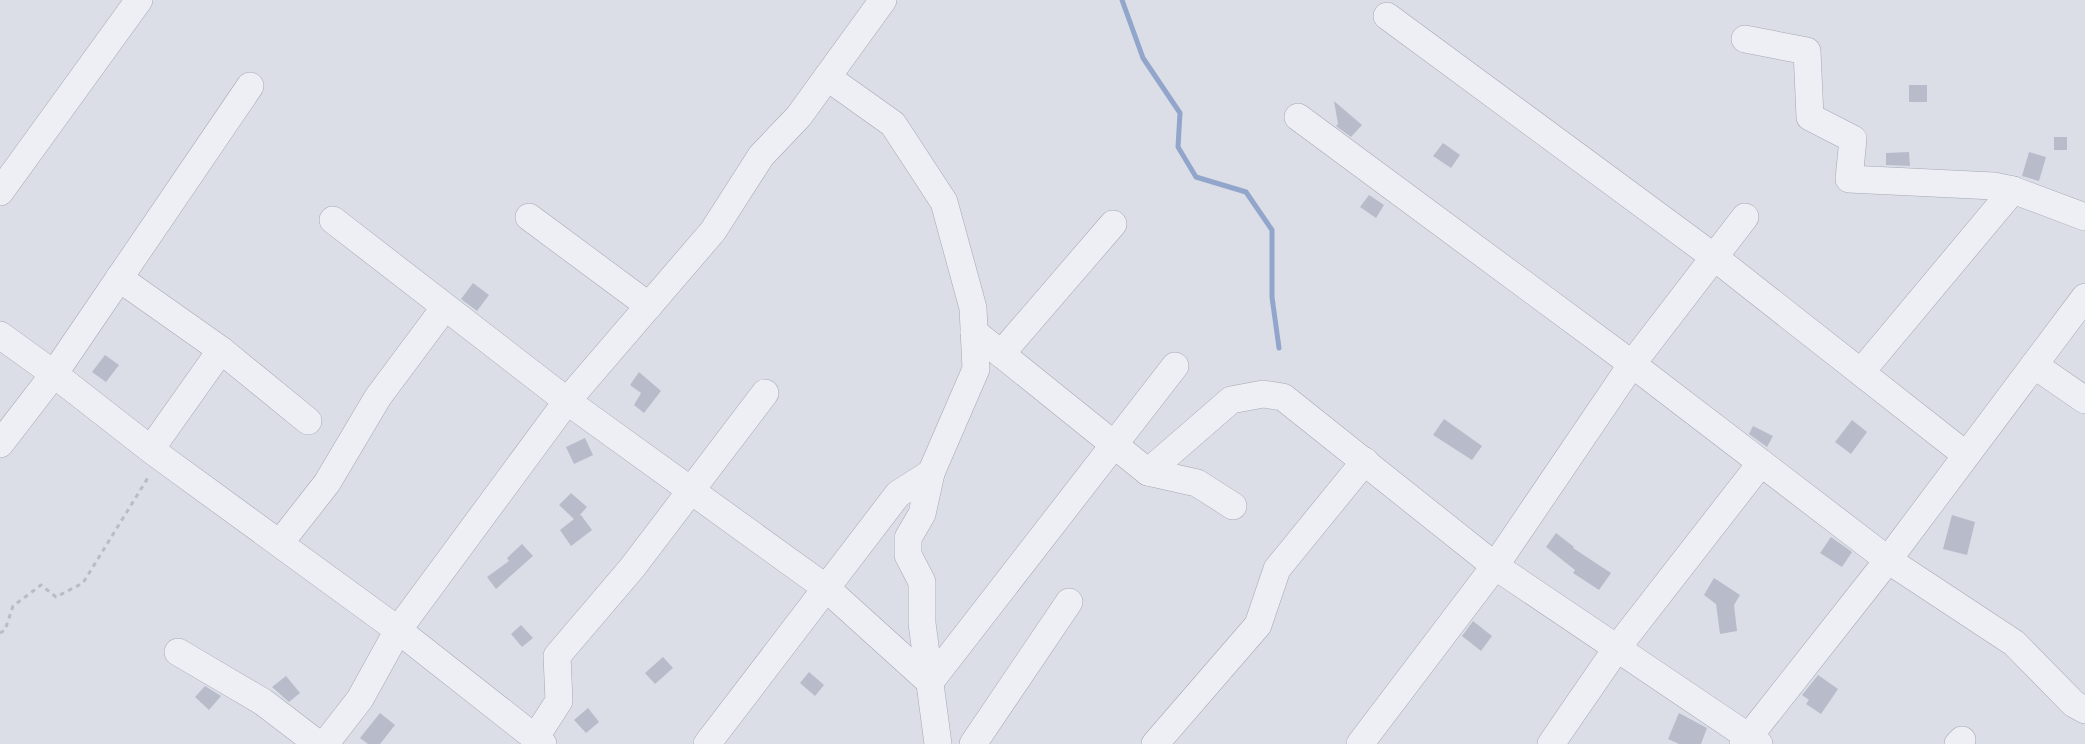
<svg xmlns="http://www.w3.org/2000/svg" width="2085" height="744" viewBox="0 0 2085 744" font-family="'Nunito Sans',sans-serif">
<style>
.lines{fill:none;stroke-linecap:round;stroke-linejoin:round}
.stream{stroke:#92a6cb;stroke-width:5}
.building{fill:#b8bcca}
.minor-casing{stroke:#a4a8b4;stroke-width:28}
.path{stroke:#b9bcc5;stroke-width:3;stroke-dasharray:4.5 4.5;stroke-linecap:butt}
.minor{stroke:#eeeff5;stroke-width:27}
</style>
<rect width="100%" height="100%" fill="#dbdee7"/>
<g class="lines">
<polyline class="stream" points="1122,0 1143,58 1180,113 1178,147 1196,177 1246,192 1272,230 1272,297 1279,348"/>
</g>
<g class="building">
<rect x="1909" y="85" width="18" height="17"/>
<polygon points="1334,101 1362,125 1351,137 1336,126 1338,124"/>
<rect x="2054" y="137" width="13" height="13"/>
<polygon points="1443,143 1460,155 1451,168 1433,156"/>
<polygon points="1909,152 1910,166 1886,165 1886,153"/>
<polygon points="2029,152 2046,157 2039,181 2022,176"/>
<polygon points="1369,195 1384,205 1376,218 1360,207"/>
<polygon points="473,283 489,295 477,311 461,299"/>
<polygon points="105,355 119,365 106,382 92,372"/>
<polygon points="639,372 661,391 644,413 634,405 641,393 630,385"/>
<polygon points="1444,419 1482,446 1472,460 1433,435"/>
<polygon points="1852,420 1867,432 1851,454 1835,442"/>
<polygon points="1753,426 1773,436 1767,447 1749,434"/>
<polygon points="585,438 593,455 574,464 566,447"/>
<polygon points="571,493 587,507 579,516 581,515 592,530 571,546 560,530 574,519 559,505"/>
<polygon points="1952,515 1975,522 1967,555 1943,549"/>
<polygon points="1556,533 1574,547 1573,548 1611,573 1599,590 1573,573 1575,570 1546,547"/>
<polygon points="1831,537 1852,552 1842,567 1820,553"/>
<polygon points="522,544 533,556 496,589 487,577 509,561 507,558"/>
<polygon points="1714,578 1740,595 1734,605 1737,631 1720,634 1716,604 1704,595"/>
<polygon points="1473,621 1492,636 1481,651 1462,636"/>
<polygon points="521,625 533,638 522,647 511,634"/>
<polygon points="663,657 673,668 655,684 645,673"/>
<polygon points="809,672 824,685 815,696 800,683"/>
<polygon points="1818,675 1838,689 1821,714 1806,704 1809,700 1802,695"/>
<polygon points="286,676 300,693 289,702 272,687"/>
<polygon points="205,686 221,696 209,710 195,697"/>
<polygon points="588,708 599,722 586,733 574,720"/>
<polygon points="380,713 395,725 380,744 368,744 360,738"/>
<polygon points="1679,713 1707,728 1701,744 1679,744 1668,739"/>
</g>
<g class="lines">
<g class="minor-casing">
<g id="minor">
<polyline points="1387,16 1714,257 1966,455"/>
<polyline points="1745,39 1807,51 1810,117 1853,139 1849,179 1994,186 2013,190 2085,217"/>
<polyline points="827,77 893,124 944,202 973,308 976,369 931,473 922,514 908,538 908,555 922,582 922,623 938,744"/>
<polyline points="1298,117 1632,364 1888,560 2014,643 2074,704 2085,710"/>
<polyline points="0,192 139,0"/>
<polyline points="529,217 649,306"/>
<polyline points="333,220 567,401 826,588 930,682 1175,366"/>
<polyline points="119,278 221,350 308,421"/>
<polyline points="974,332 1148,472 1197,483 1233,506"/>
<polyline points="0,335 54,374 154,452 398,630 543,744"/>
<polyline points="1001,354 1113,224"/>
<polyline points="2034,365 2085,400"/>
<polyline points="1861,372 2013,190"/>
<polyline points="0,444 54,374 250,86"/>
<polyline points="151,449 221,350"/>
<polyline points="1148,472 1231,400 1263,394 1283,397 1495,566 1759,744"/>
<polyline points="280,543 327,483 378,397 445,307"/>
<polyline points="178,652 263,702 318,744"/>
<polyline points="535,738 559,701 557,656 632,568 765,393"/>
<polyline points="325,744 360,699 398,630 567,401 713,231 761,156 799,116 883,0"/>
<polyline points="707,744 898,494 931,473"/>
<polyline points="973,744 1069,602"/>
<polyline points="1155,744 1258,625 1277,569 1365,461"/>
<polyline points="1360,744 1495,566 1632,364 1745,217"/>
<polyline points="1551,744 1617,648 1761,463"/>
<polyline points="1743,744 1888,560 2085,297"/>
<polyline points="1958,744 1962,740"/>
</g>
</g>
<polyline class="path" points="0,633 5,630 13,606 41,585 56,597 83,583 149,476"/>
<use href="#minor" class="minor"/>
</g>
</svg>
